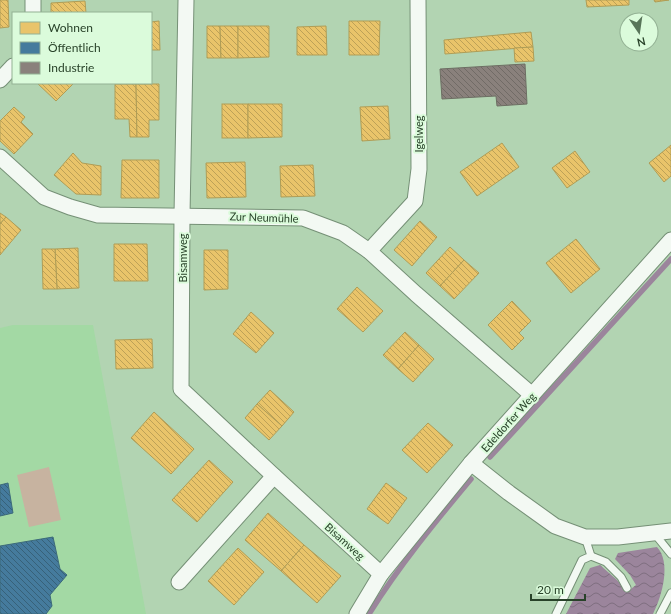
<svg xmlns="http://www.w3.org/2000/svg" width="671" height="614" viewBox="0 0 671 614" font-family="Lato,sans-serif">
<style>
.built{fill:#a3d9a4}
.green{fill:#c7b3a0}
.water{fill:url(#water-waves)}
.homes{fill:url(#homes-back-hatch);stroke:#af9d56}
.public{fill:url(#public-back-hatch);stroke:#3c6a7a}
.industry{fill:url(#industry-back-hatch);stroke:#6d6e63}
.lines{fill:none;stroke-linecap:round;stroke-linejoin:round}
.stream{stroke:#9b859c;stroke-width:5.5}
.service-casing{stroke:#759076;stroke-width:9}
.minor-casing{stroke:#759076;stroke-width:17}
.service{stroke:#f3f9f3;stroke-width:7}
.minor{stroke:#f3f9f3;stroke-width:15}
.labels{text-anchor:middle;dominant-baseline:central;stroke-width:4;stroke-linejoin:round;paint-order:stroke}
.street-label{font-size:11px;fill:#284229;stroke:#dbfbdb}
</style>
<defs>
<pattern id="water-waves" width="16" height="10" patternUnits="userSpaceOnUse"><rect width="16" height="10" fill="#9b859c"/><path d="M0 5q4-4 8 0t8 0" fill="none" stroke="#7e6e7f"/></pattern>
<pattern id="homes-back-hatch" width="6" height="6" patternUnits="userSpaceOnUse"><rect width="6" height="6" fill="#e9c46a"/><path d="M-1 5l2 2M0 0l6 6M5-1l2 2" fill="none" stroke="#bda157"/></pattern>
<pattern id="public-back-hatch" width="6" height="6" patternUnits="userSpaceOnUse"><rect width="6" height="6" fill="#457b9d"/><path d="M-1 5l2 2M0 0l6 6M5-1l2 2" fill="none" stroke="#376179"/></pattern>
<pattern id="industry-back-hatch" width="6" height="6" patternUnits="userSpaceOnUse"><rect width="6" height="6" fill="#8a817c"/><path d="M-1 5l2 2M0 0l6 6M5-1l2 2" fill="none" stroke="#716b66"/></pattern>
</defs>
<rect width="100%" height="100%" fill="#b2d4b2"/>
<polygon class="built" points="13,325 93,325 146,614 0,614 0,328"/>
<polygon class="green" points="49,467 61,520 29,527 17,475"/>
<path class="water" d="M 657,547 C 671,562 663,594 653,614 L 566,614 L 590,568 L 600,565 L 617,580 L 627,592 L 636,585 L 630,575 L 615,559 L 618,553 Z"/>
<g class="homes">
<polygon points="0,0 8,0 9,27 0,28"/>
<polygon points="586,0 629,0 629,5 587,7"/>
<polygon points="654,0 669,0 655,2"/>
<polygon points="85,1 86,13 51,13 51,3"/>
<polygon points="159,21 160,50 151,50 151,22"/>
<polygon points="349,21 380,21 379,55 349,55"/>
<polygon points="207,26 220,26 221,58 207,58"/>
<polygon points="220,26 238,26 238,58 221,58"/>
<polygon points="238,26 269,26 269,57 238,58"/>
<polygon points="326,26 327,55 297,55 297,27"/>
<polygon points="531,32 533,47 445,54 444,40"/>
<polygon points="533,47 534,61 515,62 514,48"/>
<polygon points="37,83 74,83 56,101"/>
<polygon points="115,84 136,84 137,137 130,137 129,119 115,119"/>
<polygon points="136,84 159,84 159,120 149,120 149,137 137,137"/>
<rect x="222" y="104" width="26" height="34"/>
<polygon points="248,104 282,104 282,137 248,138"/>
<polygon points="388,106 390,139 362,141 360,107"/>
<polygon points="14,107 25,117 21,122 33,134 14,154 0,141 0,121"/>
<polygon points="502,143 519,167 477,196 460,172"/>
<polygon points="671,145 671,176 664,182 649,163"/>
<polygon points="575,151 590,172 567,188 552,168"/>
<polygon points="73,153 82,163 101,166 101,195 76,194 54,175"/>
<polygon points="122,160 159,160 159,198 121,198"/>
<polygon points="245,162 246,197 207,198 206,163"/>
<polygon points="313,165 315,196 281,197 280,166"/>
<polygon points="0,213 6,217 0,224"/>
<polygon points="6,217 21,230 0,255 0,224"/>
<polygon points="420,221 437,237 412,266 394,250"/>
<polygon points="576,239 600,269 571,293 546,263"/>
<polygon points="114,244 147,244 148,281 114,281"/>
<polygon points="450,247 464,260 440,286 426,273"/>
<polygon points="78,248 79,288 57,289 55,249"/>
<polygon points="42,249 55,249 57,289 43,289"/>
<polygon points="204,250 228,250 228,289 204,290"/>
<polygon points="464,260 479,273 454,299 440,286"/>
<polygon points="357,287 383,311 363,332 337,309"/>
<polygon points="512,301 531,321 519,333 524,338 512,350 488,325"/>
<polygon points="251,312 274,333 256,353 233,334"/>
<polygon points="405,332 419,345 398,369 383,355"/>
<polygon points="152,339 153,368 116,369 115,340"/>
<polygon points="419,345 434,359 413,382 398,369"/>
<polygon points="270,390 294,412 282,426 257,404"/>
<polygon points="257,404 282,426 269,440 245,418"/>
<polygon points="154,412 194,449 171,474 131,438"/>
<polygon points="428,423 453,445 427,473 402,450"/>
<polygon points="209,460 233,482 197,522 172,500"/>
<polygon points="386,483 407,498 388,524 367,509"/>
<polygon points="268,513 304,545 281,571 245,540"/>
<polygon points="304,545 341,576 317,603 281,571"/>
<polygon points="238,548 264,572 234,605 208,581"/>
</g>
<g class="public">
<polygon points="8,483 13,513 0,516 0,485"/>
<polygon points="53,537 60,569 67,575 50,595 52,606 46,614 0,614 0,546"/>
</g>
<polygon class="industry" points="525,64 527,104 497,106 496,96 442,99 440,69"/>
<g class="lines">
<g class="stream">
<polyline points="490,457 671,259"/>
<path d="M 369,614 C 399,566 435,522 471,479"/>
</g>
<g class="service-casing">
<g id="service">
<polyline points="654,533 671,554"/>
<polyline points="591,556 606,562 621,577 627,588"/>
<polyline points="556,614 582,560 591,556 585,537"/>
<polyline points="660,614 671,593"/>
</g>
</g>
<g class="minor-casing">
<g id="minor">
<polyline points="186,0 182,215 181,389 274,476 381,574"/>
<polyline points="33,13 33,0"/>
<polyline points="0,80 13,66"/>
<polyline points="0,157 44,197 70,207 98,215 303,218 343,233 369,251 416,294 532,395"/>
<polyline points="369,251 415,201 419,169 418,0"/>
<polyline points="471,463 509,493 555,526 585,537 618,537 671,531"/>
<polyline points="179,582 274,476"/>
<polyline points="357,614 381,574 471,463 671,240"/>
</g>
</g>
<use href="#service" class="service"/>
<use href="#minor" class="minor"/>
</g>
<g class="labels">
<g class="street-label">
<text transform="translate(418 134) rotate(-90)">Igelweg</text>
<text transform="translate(264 217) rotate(2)">Zur Neumühle</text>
<text transform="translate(182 258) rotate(-90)">Bisamweg</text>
<text transform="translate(508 422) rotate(-48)">Edeldorfer Weg</text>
<text transform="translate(345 541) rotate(42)">Bisamweg</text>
</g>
</g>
<rect x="12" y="12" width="140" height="72" fill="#dbfbdb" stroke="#93b194"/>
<rect x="20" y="22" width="20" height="12" fill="#e9c46a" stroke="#93b194"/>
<text x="48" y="32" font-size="12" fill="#284229">Wohnen</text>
<rect x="20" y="42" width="20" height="12" fill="#457b9d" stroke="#93b194"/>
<text x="48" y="52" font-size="12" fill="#284229">Öffentlich</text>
<rect x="20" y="62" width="20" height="12" fill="#8a817c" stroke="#93b194"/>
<text x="48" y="72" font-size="12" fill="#284229">Industrie</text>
<g transform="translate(639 32) rotate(167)"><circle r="19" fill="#dbfbdb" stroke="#93b194"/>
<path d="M0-3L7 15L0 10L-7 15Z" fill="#587559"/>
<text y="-6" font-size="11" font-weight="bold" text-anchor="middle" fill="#284229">N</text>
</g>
<path d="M531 594v6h54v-6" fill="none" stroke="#284229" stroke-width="2"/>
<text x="537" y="594" font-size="12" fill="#284229" stroke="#dbfbdb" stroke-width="3" paint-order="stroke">20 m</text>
</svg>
